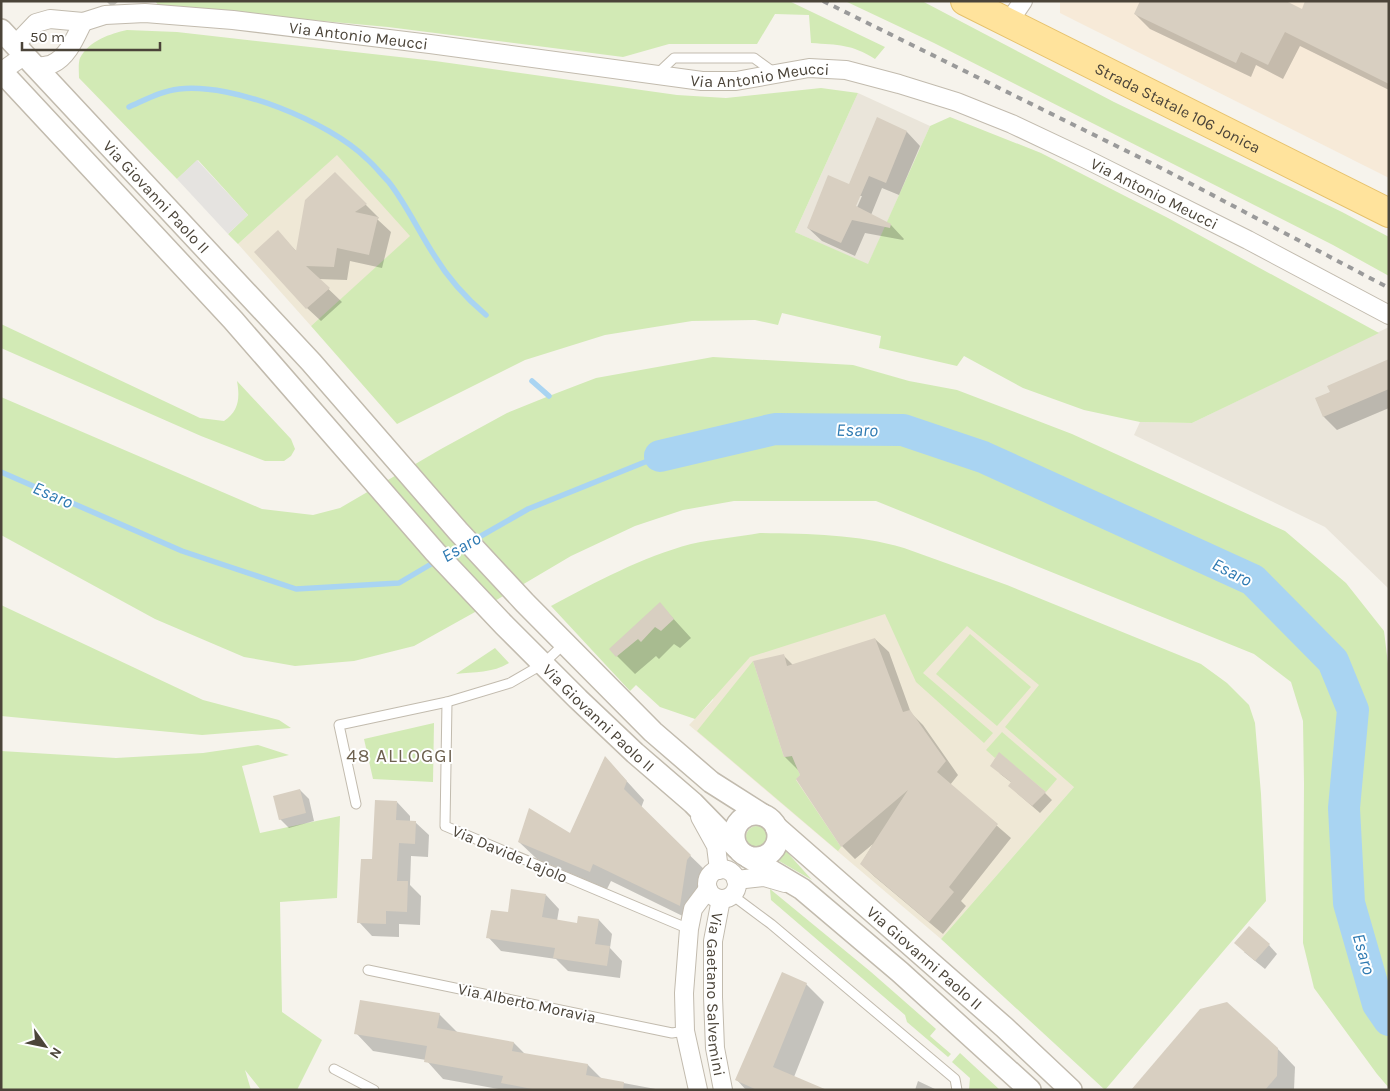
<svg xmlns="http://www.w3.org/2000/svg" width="1390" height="1091" viewBox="0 0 1390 1091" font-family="Karla,sans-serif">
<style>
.residential{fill:#eae5da}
.commercial{fill:#f7ead8}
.education{fill:#efe8d6}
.green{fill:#d2eab5}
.parking{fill:#e5e3e0}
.shadow{fill:#0003;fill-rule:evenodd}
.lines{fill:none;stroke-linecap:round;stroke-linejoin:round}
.stream{stroke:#a9d4f2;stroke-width:5.5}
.river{stroke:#a9d4f2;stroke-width:32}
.building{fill:#d8cfc1}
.service-casing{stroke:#c2bbae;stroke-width:11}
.minor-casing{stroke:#c2bbae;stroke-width:20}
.tertiary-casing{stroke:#c2bbae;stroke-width:24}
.primary-casing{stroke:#e6c16a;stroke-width:30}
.service{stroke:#fff;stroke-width:9}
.minor{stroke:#fff;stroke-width:18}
.tertiary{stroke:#fff;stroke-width:21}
.primary{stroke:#ffe39c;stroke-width:28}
.rail{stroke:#9a9a9a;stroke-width:4;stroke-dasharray:6 6;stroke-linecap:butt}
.labels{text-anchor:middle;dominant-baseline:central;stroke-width:4;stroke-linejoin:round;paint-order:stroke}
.street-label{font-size:16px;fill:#4b4439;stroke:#fff}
.water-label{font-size:18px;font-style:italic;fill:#2e7ab2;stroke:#fff}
.quarter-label{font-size:19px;letter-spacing:1px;fill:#6e6250;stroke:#fff}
</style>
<rect width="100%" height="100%" fill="#f6f3ec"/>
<g class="residential">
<polygon points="858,93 930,126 868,265 795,232"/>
<polygon points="1389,327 1389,589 1325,527 1134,435 1140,422 1192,423"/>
</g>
<polygon class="commercial" points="1060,1 1389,1 1389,178 1060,13"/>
<g class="education">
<polygon points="337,154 411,236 311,326 238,244"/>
<polygon points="819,584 990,629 1063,686 1074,787 941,939 689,725 713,700 715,687"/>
</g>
<g class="green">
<path d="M 155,1 L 789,1 L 885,47 L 875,59 C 851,44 839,45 811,43 L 809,15 L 775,14 L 757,44 L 669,44 L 623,57 L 388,27 L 159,6 Z"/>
<polygon points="845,1 922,1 1114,102 1342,212 1389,237 1389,276 1333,245 934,43"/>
<path d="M 127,30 L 177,32 L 435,61 L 677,95 L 726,98 L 821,88 L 858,93 L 795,232 L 868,264 L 930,126 L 950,117 L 1041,153 L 1168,218 L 1379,333 L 1192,423 L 1140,422 L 1084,410 L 1023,388 L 964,356 L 957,366 L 879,348 L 881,336 L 782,313 L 778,325 L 755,320 L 692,321 L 605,335 L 525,360 L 397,424 L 311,326 L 410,236 L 337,155 L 238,244 L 228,234 L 248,215 L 198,160 L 177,179 L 79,78 C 79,72 78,63 80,58 C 90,40 110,34 127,30 Z"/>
<path d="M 1,324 L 200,418 L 224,421 C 239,411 240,398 237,381 L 291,439 L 295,449 L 291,456 L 284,461 L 265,461 L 201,436 L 1,348 Z"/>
<polygon points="713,357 853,365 909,381 957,390 1072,434 1285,531 1346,583 1384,631 1389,672 1389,1088 1377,1074 1314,988 1303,943 1304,783 1303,721 1291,682 1254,654 876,501 734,501 683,510 635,526 571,556 493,602 414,646 354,661 295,666 244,657 155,619 1,535 1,397 262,509 313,515 340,508 441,449 507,413 549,396 596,378"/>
<path d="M 760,533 C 808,534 857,534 904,548 L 1007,585 L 1201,664 L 1227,683 L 1249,705 L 1255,723 L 1261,794 L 1266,901 L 1105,1090 L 941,939 L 1074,787 L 1005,727 L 1039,685 L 967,626 L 923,673 L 993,733 L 984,743 L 916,682 L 885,614 L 750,657 L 695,719 L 660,707 L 636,685 L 630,691 L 551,606 C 596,582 642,557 691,544 C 713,539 737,537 760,533 Z"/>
<polygon points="1,605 203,700 279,720 291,728 202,735 1,716"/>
<polygon points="970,634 1031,687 997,726 936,674"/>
<path d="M 495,648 L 509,663 C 493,673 474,672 456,674 Z"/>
<polygon points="753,661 784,757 792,756 800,775 796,780 841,847 838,851 697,731"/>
<polygon points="434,723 433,782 373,779 364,739"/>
<polygon points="1002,732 1057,779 1046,792 999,753 995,758 986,750"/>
<polygon points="258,745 289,755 242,766 260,833 340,816 337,898 280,902 282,1012 322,1040 297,1090 261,1090 245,1070 251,1090 1,1090 1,751 116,758 203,753"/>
<circle cx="757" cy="837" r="11"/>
<polygon points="786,851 812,880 779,861"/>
<polygon points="770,889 871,972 936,1029 930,1036 951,1054 948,1057 907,1022 905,1015 771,900"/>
<polygon points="960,1053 1000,1090 969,1090 970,1078 952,1062"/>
</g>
<polygon class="parking" points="197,160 248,215 228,234 177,179"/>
<g class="shadow">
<polygon points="106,1 119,1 112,7"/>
<polygon points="1389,1 1389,90 1300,46 1283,79 1256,65 1251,77 1150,29 1135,14 1302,11"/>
<path d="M 877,119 L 907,132 L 920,146 L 899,195 L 882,188 L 871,215 L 891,225 L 904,239 L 903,240 L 865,233 L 855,256 L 822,241 L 808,228 L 849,186 ZM 859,196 L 862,196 L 855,212 L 853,211 Z"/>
<polygon points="335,174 379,218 377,219 391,232 382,268 350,261 347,280 318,279 342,302 321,321 307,308 278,232 297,252"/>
<polygon points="1389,361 1389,408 1337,430 1324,417 1316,399 1331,392"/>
<polygon points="660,604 691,638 680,648 674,644 659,659 656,656 635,674 610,649"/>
<polygon points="875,639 889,652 911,713 923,725 958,775 950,785 1011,838 961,901 966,906 943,934 875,877 861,864 873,844 855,859 842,846 798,780 801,775 798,770 785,757 783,655 793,665"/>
<polygon points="999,773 1045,793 1052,800 1040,813 1017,793 1012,783"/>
<polygon points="622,776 644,800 641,808 708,873 704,878 697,923 611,881 607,889 537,859 519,842 571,835"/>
<polygon points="300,790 309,799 314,821 289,828 280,819"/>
<polygon points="397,802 410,816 410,822 415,822 429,835 428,857 411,856 410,885 421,896 420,925 399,924 399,937 372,936 359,922 373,861"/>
<polygon points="546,895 559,909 557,921 578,924 599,920 612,934 610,948 622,961 620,978 568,971 556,959 501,951 488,937 509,914"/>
<polygon points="1269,945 1277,954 1265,969 1244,952"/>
<polygon points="806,984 824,1002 794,1077 825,1090 746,1090 737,1080"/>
<polygon points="439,1014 458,1033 514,1043 525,1054 588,1065 602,1079 661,1090 504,1090 443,1079 426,1060 373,1051 356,1033"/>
<polygon points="1277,1048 1295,1067 1294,1090 1133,1090"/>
<polygon points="918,1081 937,1090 915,1090"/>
</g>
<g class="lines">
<g class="stream">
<path d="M 129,107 C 145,100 161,91 179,89 C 234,83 328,121 367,159 C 375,166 381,174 388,181 C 405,202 419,232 434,255 C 448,278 466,298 486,315"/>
<polyline points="532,381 549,396"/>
<polyline points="1,472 182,551 296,589 399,583 438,560"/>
<polyline points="446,556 528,509 660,456"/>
</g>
<polyline class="river" points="660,456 775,429 903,430 983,457 1253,580 1333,661 1353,710 1344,808 1349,903 1378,1004 1389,1020"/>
</g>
<g class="building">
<polygon points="1140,1 1286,1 1302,9 1305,1 1389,1 1389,84 1285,32 1268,65 1241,52 1236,63 1134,14"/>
<polygon points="877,117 907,131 886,183 869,176 856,206 891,224 890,228 852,220 841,243 807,228 828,175 849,184"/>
<polygon points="335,172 367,204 355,212 378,217 369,255 337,248 334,267 306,266 330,288 306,309 254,252 278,230 296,251 305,200"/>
<polygon points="1389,359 1389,389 1323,417 1315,398 1330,392 1327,386"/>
<polygon points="660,602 674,619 661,631 655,627 641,642 638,639 616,657 609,649"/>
<polygon points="875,638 903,712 910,710 946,761 937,772 998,824 949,887 954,892 929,922 860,864 908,790 841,847 796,779 800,775 792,756 784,757 753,661 784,654 787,666"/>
<polygon points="999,752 1046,792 1032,806 1008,786 1011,782 990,766"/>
<polygon points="605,756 627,781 624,789 691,855 687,860 680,906 593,864 590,872 518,842 529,808 570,833"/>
<polygon points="300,789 306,813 279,820 273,796"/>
<polygon points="375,800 397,801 396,820 416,821 415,844 399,843 397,881 408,881 407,912 386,911 386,924 357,923 361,859 372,859"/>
<polygon points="511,889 546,894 542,917 577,923 578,916 599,919 595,944 610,946 607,966 553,958 555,948 486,938 491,910 508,912"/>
<polygon points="1249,926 1270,944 1255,961 1234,943"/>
<polygon points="782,972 807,983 773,1067 827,1090 757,1090 735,1080"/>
<polygon points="360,1000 440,1013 437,1028 514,1042 512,1051 588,1064 586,1075 624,1082 623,1090 537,1090 501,1083 503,1076 424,1062 427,1046 354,1034"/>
<polygon points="1227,1002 1278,1048 1277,1076 1265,1090 1131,1090 1200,1009"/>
</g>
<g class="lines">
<g class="service-casing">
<g id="service">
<polyline points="656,75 674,58 754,58 776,74"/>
<polyline points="447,702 445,826 689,929"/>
<polyline points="356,804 339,725 447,702 510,683 543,664 565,643"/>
<polyline points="732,895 771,924 955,1079 957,1090"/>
<polyline points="368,970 672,1033 685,1031"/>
<polyline points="334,1069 374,1090"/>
</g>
</g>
<g class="minor-casing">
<g id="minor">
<polyline points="1008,23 1023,1"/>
<path id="s1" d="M 15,45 L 36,23 L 50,19 L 83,22 L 105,15 L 145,13 L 233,20 L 430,44 L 702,81 L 736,81 L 809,68 L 846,70 L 899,84 L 957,102 L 1012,124 L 1086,159 L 1248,240 L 1389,315"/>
<path d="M 36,67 C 41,66 47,66 52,64 C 68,57 76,36 83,22"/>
<polyline points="2,71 25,55"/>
<polyline points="700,817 716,846 719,870"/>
<circle cx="722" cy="884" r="15"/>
<polyline points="736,880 764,877 785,883"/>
<path id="s2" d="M 721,899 L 713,941 L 713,997 L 715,1048 L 723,1090"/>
<polyline points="698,1090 685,1031 684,993 689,929 693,909 708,889"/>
</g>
</g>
<g class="tertiary-casing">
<g id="tertiary">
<path id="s3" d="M 1,30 L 311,362 L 458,531 L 525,603 L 653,732 L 711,782 L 763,815"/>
<path id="s4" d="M 1,71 L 233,320 L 435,552 L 504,625 L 578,699 L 635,753 L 693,803 L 737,848"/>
<circle cx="756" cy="836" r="22"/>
<path id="s5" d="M 776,827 L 1004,1027 L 1071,1090"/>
<polyline points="748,857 802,889 900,972 1030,1090"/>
</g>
</g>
<g class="primary-casing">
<g id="primary">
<path id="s6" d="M 965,1 L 1389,213"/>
</g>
</g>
<use href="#service" class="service"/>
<use href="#minor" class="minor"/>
<use href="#tertiary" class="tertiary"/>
<use href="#primary" class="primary"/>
<polyline class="rail" points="823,1 1163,169 1389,288"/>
</g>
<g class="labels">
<g class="street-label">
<text stroke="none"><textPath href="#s1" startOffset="356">Via Antonio Meucci</textPath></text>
<text stroke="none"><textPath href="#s1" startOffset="761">Via Antonio Meucci</textPath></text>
<text stroke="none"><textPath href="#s6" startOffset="238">Strada Statale 106 Jonica</textPath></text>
<text stroke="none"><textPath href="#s1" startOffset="1181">Via Antonio Meucci</textPath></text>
<text stroke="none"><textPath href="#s3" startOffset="228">Via Giovanni Paolo II</textPath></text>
<text stroke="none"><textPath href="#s4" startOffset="881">Via Giovanni Paolo II</textPath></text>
<text transform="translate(510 854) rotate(23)">Via Davide Lajolo</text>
<text stroke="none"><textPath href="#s5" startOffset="198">Via Giovanni Paolo II</textPath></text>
<text stroke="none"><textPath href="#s2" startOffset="96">Via Gaetano Salvemini</textPath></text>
<text transform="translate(527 1003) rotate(12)">Via Alberto Moravia</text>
</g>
<g class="water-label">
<text transform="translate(857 430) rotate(1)">Esaro</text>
<text transform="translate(53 495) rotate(24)">Esaro</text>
<text transform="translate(461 547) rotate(-30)">Esaro</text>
<text transform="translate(1232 572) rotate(27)">Esaro</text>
<text transform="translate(1364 954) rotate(74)">Esaro</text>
</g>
<g class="quarter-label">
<text x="400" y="756">48 ALLOGGI</text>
</g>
</g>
<rect width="1390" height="1091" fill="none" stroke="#4b4439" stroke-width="5"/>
<g transform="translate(45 1046) rotate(123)" stroke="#ffffff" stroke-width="4" paint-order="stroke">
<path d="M0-4L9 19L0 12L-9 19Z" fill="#4b4439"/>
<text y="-8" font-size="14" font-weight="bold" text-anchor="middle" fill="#4b4439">N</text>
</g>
<path d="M22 42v8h138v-8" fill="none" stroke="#4b4439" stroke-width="2.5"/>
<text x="30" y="42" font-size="15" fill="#4b4439" stroke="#ffffff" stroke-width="4" paint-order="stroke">50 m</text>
</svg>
